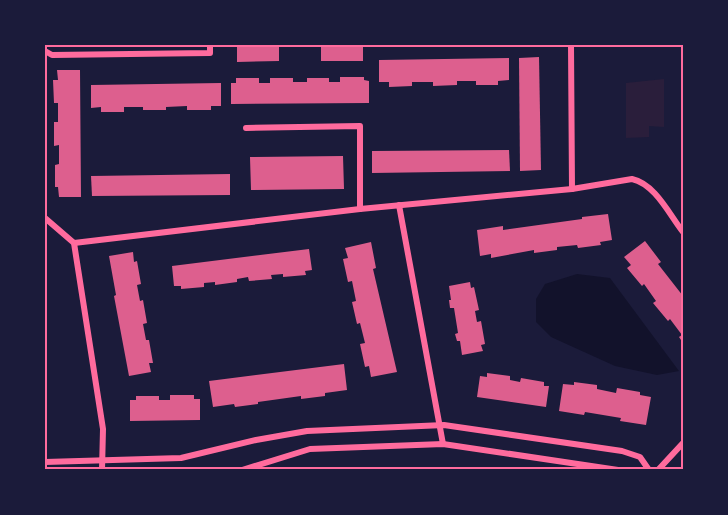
<svg xmlns="http://www.w3.org/2000/svg" width="728" height="515" viewBox="0 0 728 515" font-family="Jost,sans-serif">
<style>
.green{fill:#2a1e3b}
.water{fill:#12122b}
.building{fill:#dd5f8e}
.lines{fill:none;stroke-linecap:round;stroke-linejoin:round}
.minor{stroke:#ff6b9d;stroke-width:6}
.neatline{fill:none;stroke:#ff6b9d;stroke-width:2}
</style>
<rect width="100%" height="100%" fill="#1b1b3a"/>
<polygon class="green" points="664,79 664,127 649,126 649,137 626,138 626,83"/>
<polygon class="water" points="577,274 610,278 679,371 657,375 615,366 551,337 536,322 536,299 545,284"/>
<g class="building">
<polygon points="237,45 279,45 279,61 237,62"/>
<rect x="321" y="45" width="42" height="16"/>
<polygon points="539,57 541,170 520,171 519,58"/>
<polygon points="509,58 509,80 498,81 498,85 476,85 476,81 457,81 457,85 433,86 433,82 412,82 412,86 389,87 389,82 379,82 379,60"/>
<polygon points="57,70 80,70 81,197 59,197 58,187 55,187 55,165 59,164 59,145 54,146 54,122 58,122 58,103 54,103 53,80 58,80"/>
<polygon points="340,77 364,77 364,80 369,81 369,103 231,104 231,83 236,83 236,78 259,78 259,83 270,83 270,78 293,78 293,82 307,82 307,78 329,78 329,82 340,82"/>
<polygon points="221,83 221,106 211,106 211,110 187,110 187,106 166,107 166,110 143,110 143,107 124,107 124,112 101,112 101,107 91,108 91,85"/>
<polygon points="509,150 510,171 372,173 372,151"/>
<polygon points="343,156 344,189 251,190 250,157"/>
<polygon points="230,174 230,195 92,196 91,176"/>
<polygon points="608,214 612,240 600,242 601,245 578,248 577,245 557,247 557,250 534,253 534,250 491,258 491,254 480,256 477,230 503,226 503,230 582,219 582,217"/>
<polygon points="645,241 661,262 658,264 683,296 683,343 679,337 682,335 670,319 668,321 653,303 656,301 644,284 642,286 627,268 631,265 624,257"/>
<polygon points="371,242 376,268 373,269 397,372 371,377 369,366 365,367 360,344 365,343 360,323 357,324 352,302 356,301 352,281 348,282 343,259 348,258 345,248"/>
<polygon points="309,249 312,270 305,271 306,275 283,277 283,274 271,275 272,279 249,281 248,277 237,279 237,282 215,285 215,282 204,283 204,287 181,289 181,286 174,286 172,266"/>
<polygon points="133,252 134,262 137,261 141,284 137,285 140,301 143,300 147,323 143,324 146,340 149,340 153,363 149,363 151,372 129,376 114,296 116,295 109,256"/>
<polygon points="470,282 471,288 474,287 479,310 475,311 477,322 481,321 485,344 481,345 483,351 462,355 460,341 457,341 455,334 458,333 454,308 450,308 449,300 451,300 449,286"/>
<polygon points="344,364 347,390 325,393 325,396 301,399 301,396 258,402 258,404 235,407 234,404 213,407 209,381"/>
<polygon points="487,373 510,376 510,380 520,382 521,378 544,382 544,386 549,386 546,407 477,397 480,376 487,377"/>
<polygon points="574,382 597,385 597,389 616,393 617,388 640,392 640,395 651,397 646,425 620,421 621,418 585,412 584,415 559,411 563,384 574,385"/>
<polygon points="170,395 194,395 194,399 200,399 200,420 130,421 130,400 136,400 136,396 159,396 159,400 170,400"/>
</g>
<g class="lines">
<g class="minor">
<polyline points="571,45 572,189"/>
<polyline points="45,51 52,55 210,53 210,45"/>
<polyline points="246,128 360,126 360,209"/>
<polyline points="399,205 443,444"/>
<polyline points="45,218 74,243 103,429 102,470"/>
<path d="M 74,243 L 360,209 L 572,189 L 632,179 C 655,184 669,214 683,232"/>
<polyline points="45,462 181,458 256,440 307,431 444,425 622,451 640,457 649,470"/>
<polyline points="242,470 310,449 443,444 618,470"/>
<polyline points="658,470 683,443"/>
</g>
</g>
<rect width="728" height="515" fill="none" stroke="#1b1b3a" stroke-width="93"/>
<rect x="46" y="46" width="636" height="422" class="neatline"/>
</svg>
